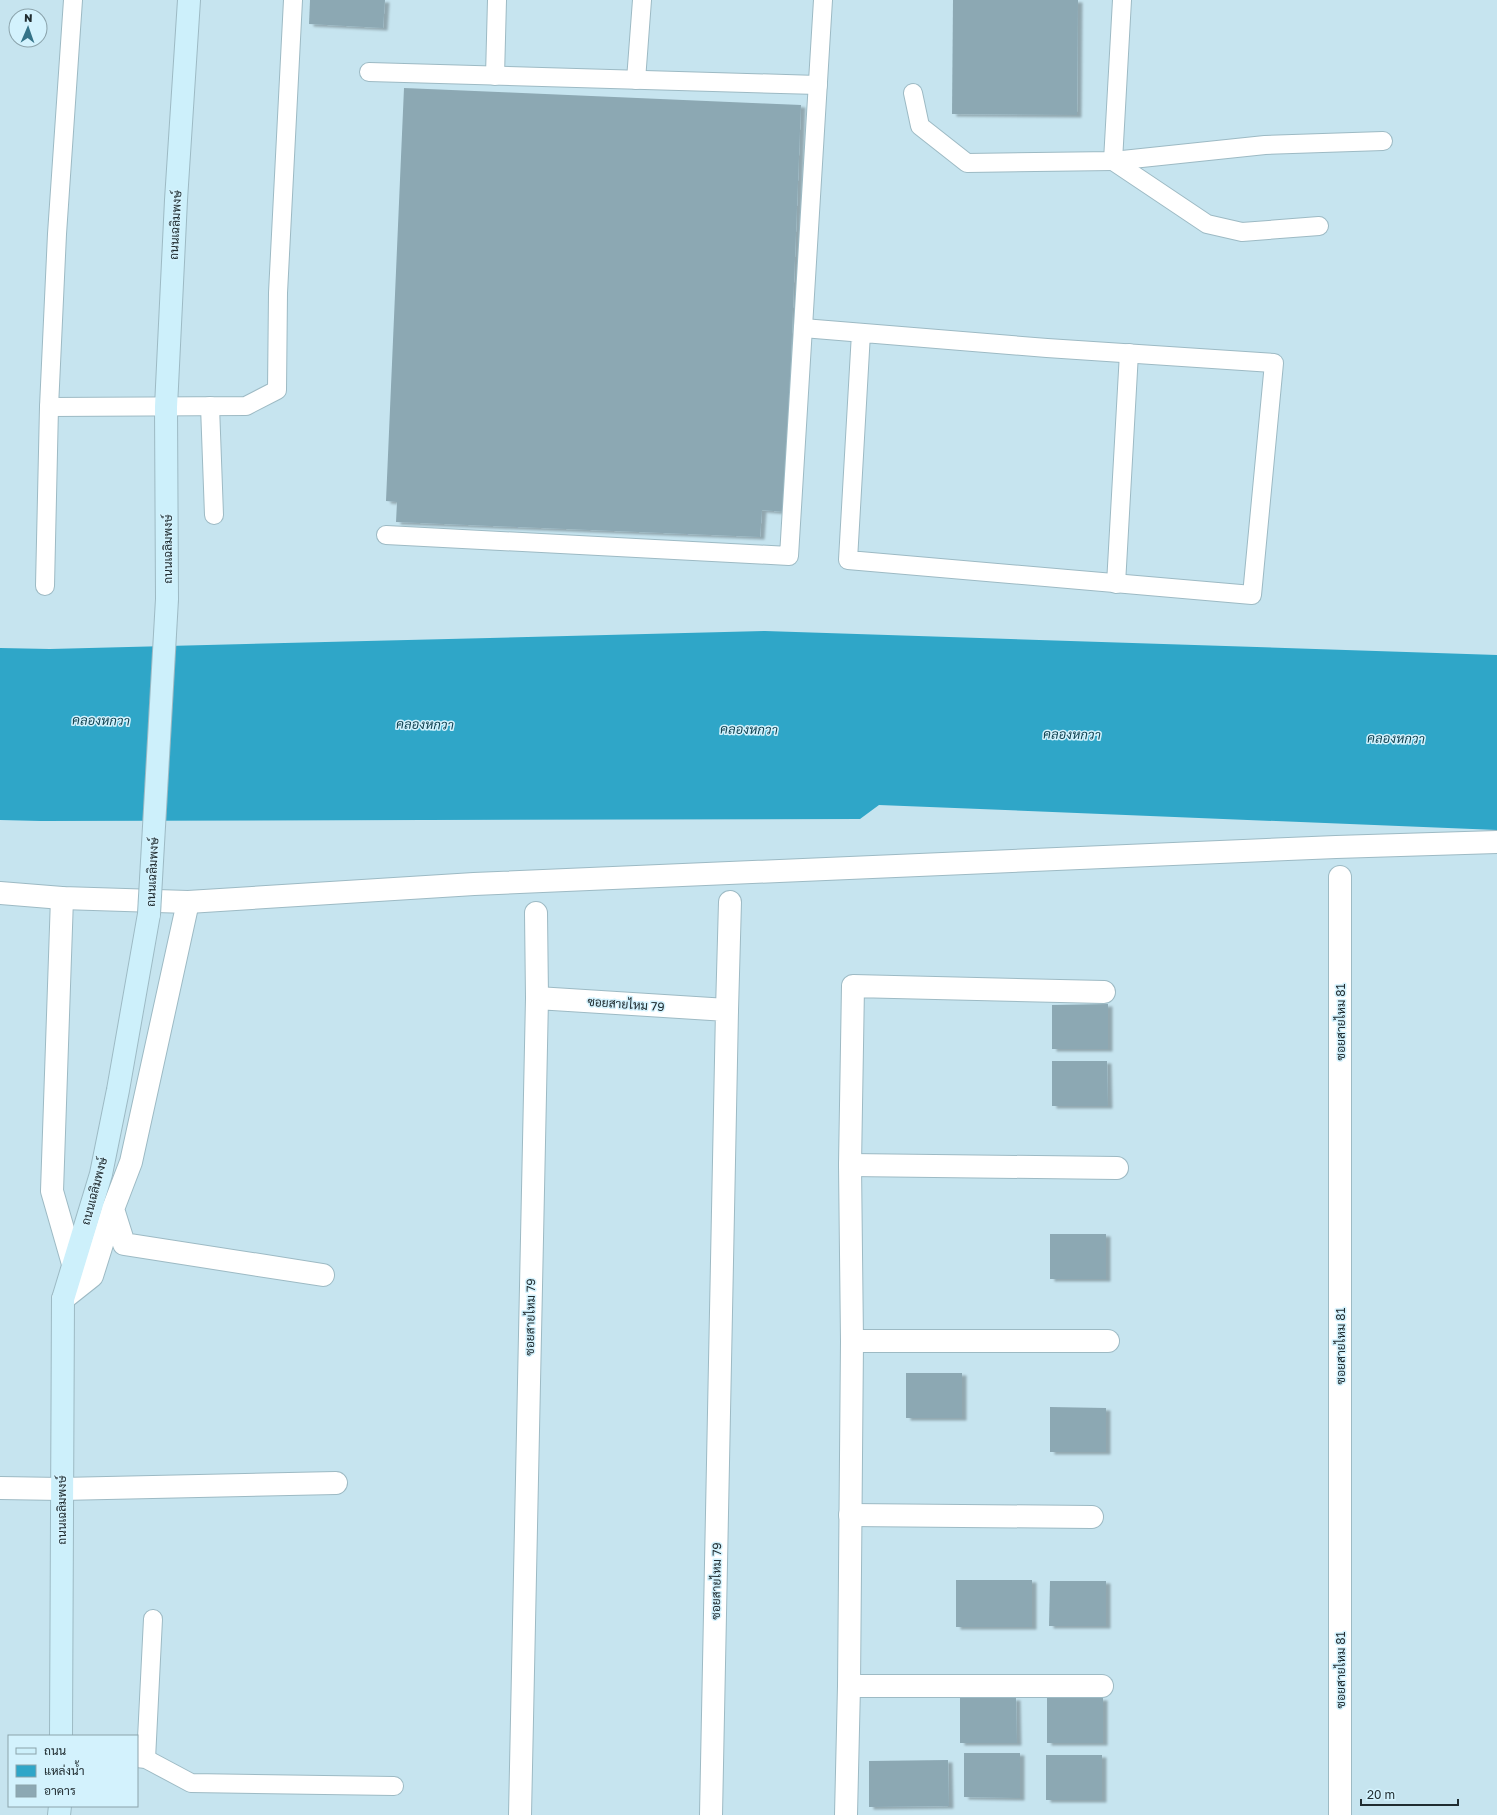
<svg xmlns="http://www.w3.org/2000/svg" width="1497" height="1815" viewBox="0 0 1497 1815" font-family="'Golos Text',Sarabun,sans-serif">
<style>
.water{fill:#2fa6c8}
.building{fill:#8ca8b3;filter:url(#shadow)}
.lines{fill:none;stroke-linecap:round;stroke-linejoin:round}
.lane-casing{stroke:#9dbac4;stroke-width:20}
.street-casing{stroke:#9dbac4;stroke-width:24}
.secondary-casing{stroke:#9dbac4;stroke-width:24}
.lane{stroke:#fff;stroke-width:18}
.street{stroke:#fff;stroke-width:22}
.secondary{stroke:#cdf0fb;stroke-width:22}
.secondary-bridge-casing{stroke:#9dbac4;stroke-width:24;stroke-linecap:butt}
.secondary-bridge{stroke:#cdf0fb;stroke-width:22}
.labels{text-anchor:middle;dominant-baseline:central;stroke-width:3;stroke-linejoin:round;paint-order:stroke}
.street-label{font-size:12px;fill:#202c30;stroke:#d3f2fd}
.water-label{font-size:13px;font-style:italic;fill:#0f4150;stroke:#d3f2fd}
</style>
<defs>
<filter id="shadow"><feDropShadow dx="4.5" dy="2.5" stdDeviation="1" flood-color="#0004"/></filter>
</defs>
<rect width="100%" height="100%" fill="#c6e4ef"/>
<polygon class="water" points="765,631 1497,655 1497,830 879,805 860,819 41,821 0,820 0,648 50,649"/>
<g class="building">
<polygon points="310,0 385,0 383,28 309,24"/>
<polygon points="953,0 1078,0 1077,115 952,114"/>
<polygon points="404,88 801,105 785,512 762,510 760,537 396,522 397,502 386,501"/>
<polygon points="1108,1004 1108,1049 1052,1049 1052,1005"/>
<polygon points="1052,1061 1107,1061 1108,1106 1052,1106"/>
<rect x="1050" y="1234" width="56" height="45"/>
<rect x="906" y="1373" width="56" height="45"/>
<polygon points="1050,1407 1106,1408 1106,1452 1050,1452"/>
<rect x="956" y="1580" width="76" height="47"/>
<polygon points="1050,1581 1106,1581 1106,1626 1049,1626"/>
<polygon points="960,1698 1016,1698 1017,1743 960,1743"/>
<rect x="1047" y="1698" width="56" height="45"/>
<polygon points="964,1753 1020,1753 1020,1798 964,1797"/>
<rect x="1046" y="1755" width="56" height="45"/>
<polygon points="948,1760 949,1806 869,1807 869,1761"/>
</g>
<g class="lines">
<g class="lane-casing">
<g id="lane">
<polyline points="1122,0 1113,161 1207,224 1242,232 1319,226"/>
<polyline points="369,72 818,85"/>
<polyline points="495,76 497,0"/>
<polyline points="636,80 642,0"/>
<polyline points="913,93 920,126 967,163 1113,161 1265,145 1383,141"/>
<polyline points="803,328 1047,348 1274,363 1252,595 848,560 861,333"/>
<polyline points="210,406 214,515"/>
<polyline points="49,407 246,406 277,390 278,293 293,0"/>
<polyline points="386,535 789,556 823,0"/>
<polyline points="1116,584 1129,353"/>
<polyline points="45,586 49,407 57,234 73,0"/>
<polyline points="137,1758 146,1759 191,1783 394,1786"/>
<polyline points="146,1759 153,1619"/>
</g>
</g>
<g class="street-casing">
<g id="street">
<polyline points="1340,877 1340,1815"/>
<polyline points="0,893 62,898 188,902 474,884 1336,847 1497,842"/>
<polyline points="62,898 52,1191 73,1264"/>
<polyline points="188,902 131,1162 113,1209 124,1244 323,1275"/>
<polyline points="536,913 537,998"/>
<polyline points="727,1010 730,902"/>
<polyline points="850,1165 1117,1168"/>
<polyline points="63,1299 92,1276 113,1209"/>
<polyline points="852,1341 1108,1341"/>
<polyline points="0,1488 61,1489 336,1483"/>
<polyline points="850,1515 1092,1517"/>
<polyline points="849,1686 1102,1686"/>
<polyline points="520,1815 537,998 727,1010 711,1815"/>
<polyline points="846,1815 849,1686 852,1341 850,1165 853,986 1104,992"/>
</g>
</g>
<g class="secondary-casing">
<g id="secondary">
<polyline points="167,599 166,407 176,200 189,0"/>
<polyline points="61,1736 63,1299 101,1174 118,1090 149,914"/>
<polyline points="59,1815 60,1806"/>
</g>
</g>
<use href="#lane" class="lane"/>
<use href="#street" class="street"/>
<use href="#secondary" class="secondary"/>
<g class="secondary-bridge-casing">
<polyline id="secondary-bridge" points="149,914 167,599"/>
</g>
<use href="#secondary-bridge" class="secondary-bridge"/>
</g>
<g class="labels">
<g class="street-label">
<text transform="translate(175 225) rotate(-87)">ถนนเฉลิมพงษ์</text>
<text transform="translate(167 549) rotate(-90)">ถนนเฉลิมพงษ์</text>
<text transform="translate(152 872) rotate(-87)">ถนนเฉลิมพงษ์</text>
<text transform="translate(626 1004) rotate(4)">ซอยสายไหม 79</text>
<text transform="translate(1340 1022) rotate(-90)">ซอยสายไหม 81</text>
<text transform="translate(94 1191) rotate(-75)">ถนนเฉลิมพงษ์</text>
<text transform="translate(530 1317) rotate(-89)">ซอยสายไหม 79</text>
<text transform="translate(1340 1346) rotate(-90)">ซอยสายไหม 81</text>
<text transform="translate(61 1510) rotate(-90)">ถนนเฉลิมพงษ์</text>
<text transform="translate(716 1581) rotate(-89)">ซอยสายไหม 79</text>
<text transform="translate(1340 1670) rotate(-90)">ซอยสายไหม 81</text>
</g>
<g class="water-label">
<text transform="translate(101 720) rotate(1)">คลองหกวา</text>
<text transform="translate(425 724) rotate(1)">คลองหกวา</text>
<text transform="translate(749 729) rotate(1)">คลองหกวา</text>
<text transform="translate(1072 734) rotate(1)">คลองหกวา</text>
<text transform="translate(1396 738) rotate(1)">คลองหกวา</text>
</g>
</g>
<rect x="8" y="1735" width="130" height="72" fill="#d3f2fd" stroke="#8ba3ab"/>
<rect x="16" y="1748" width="20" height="6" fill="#cdf0fb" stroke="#8ba3ab"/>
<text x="44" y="1755" font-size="12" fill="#202c30">ถนน</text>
<rect x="16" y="1765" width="20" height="12" fill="#2fa6c8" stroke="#8ba3ab"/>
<text x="44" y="1775" font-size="12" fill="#202c30">แหล่งน้ำ</text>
<rect x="16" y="1785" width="20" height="12" fill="#8ca8b3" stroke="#8ba3ab"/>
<text x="44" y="1795" font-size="12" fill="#202c30">อาคาร</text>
<g transform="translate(28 28) rotate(2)"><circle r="19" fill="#d3f2fd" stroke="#8ba3ab"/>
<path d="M0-3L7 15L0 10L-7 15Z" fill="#347388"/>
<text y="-6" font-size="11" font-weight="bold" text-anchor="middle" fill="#202c30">N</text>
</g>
<path d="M1361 1799v6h97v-6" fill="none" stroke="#202c30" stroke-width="2"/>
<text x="1367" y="1799" font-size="12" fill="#202c30" stroke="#d3f2fd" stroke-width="3" paint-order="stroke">20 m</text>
</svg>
